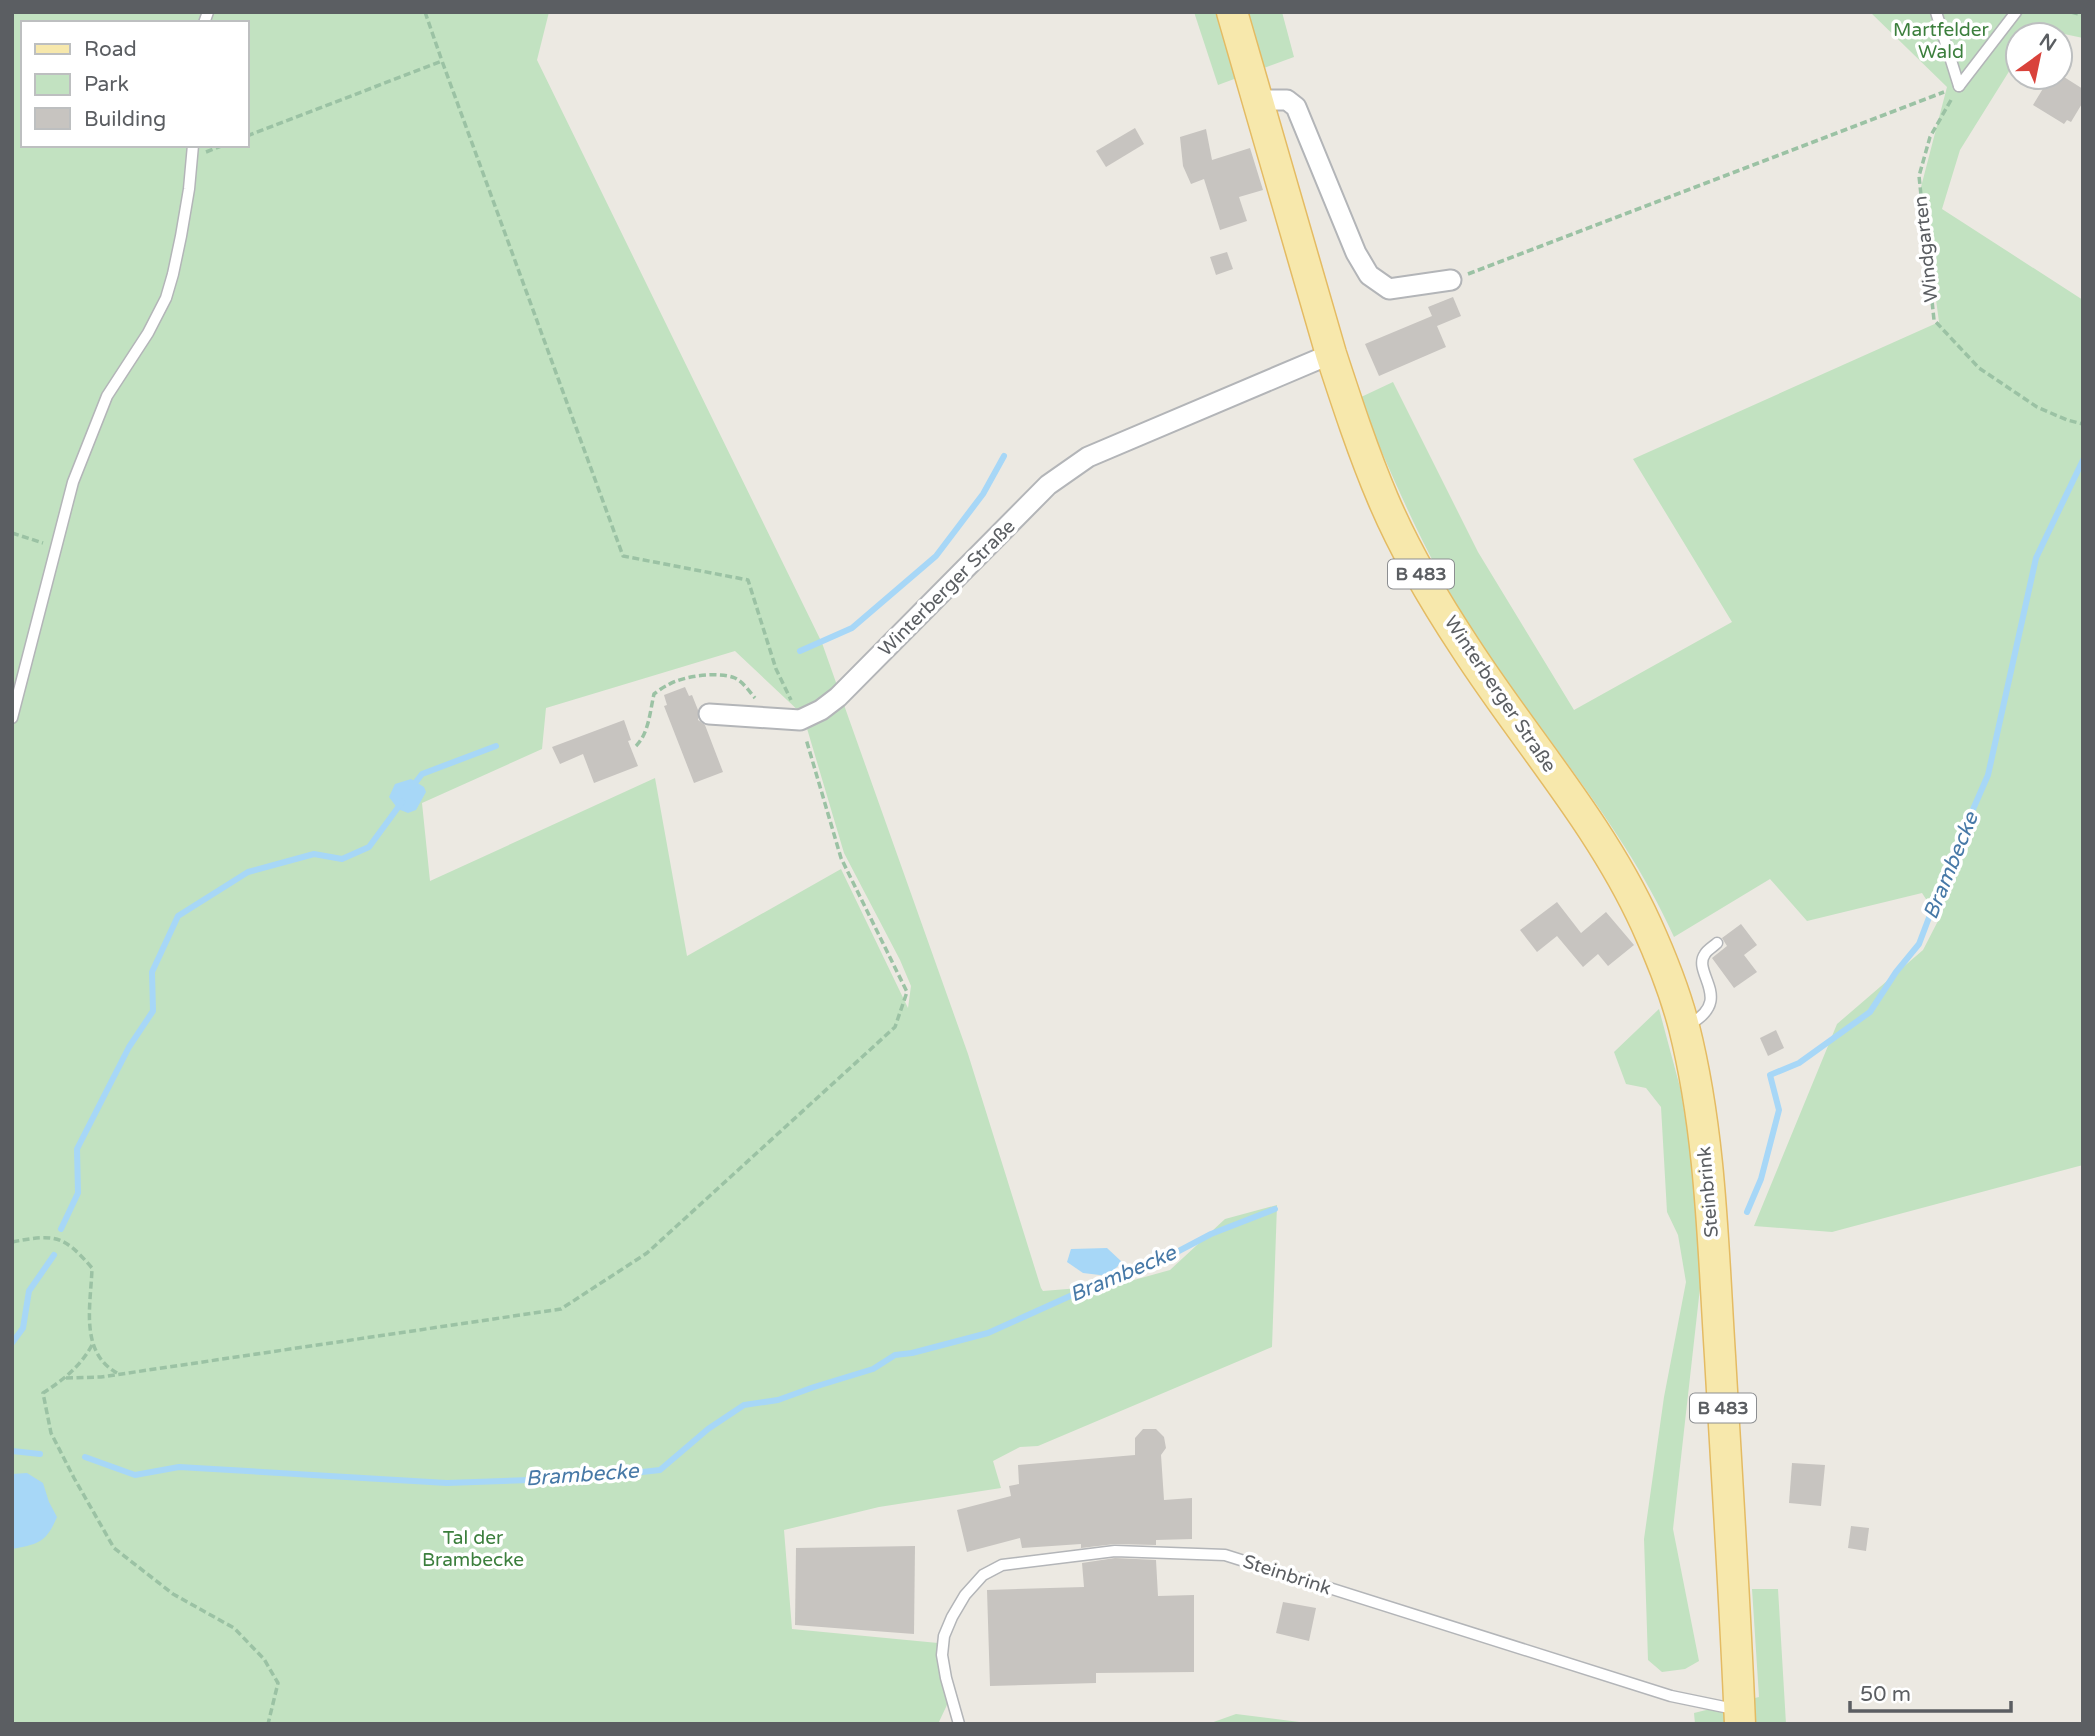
<svg xmlns="http://www.w3.org/2000/svg" width="2095" height="1736" viewBox="0 0 2095 1736" font-family="'Varela Round',sans-serif">
<style>
.green{fill:#c2e2c1;fill-rule:evenodd}
.water{fill:#a7d7f7}
.lines{fill:none;stroke-linecap:round;stroke-linejoin:round}
.stream{stroke:#a7d7f7;stroke-width:6}
.building{fill:#c7c4c0}
.service-casing{stroke:#b3b5b8;stroke-width:13}
.minor-casing{stroke:#b3b5b8;stroke-width:23}
.primary-casing{stroke:#e4bb63;stroke-width:33}
.path{stroke:#9bc2a4;stroke-width:3.5;stroke-dasharray:7 3.5;stroke-linecap:butt}
.service{stroke:#fff;stroke-width:10}
.minor{stroke:#fff;stroke-width:19}
.primary{stroke:#f7e8ac;stroke-width:30}
.labels{text-anchor:middle;dominant-baseline:central;stroke-width:7;stroke-linejoin:round;paint-order:stroke}
.shield{fill:#fff;stroke:#8c8e91;stroke-width:2}
.shield-label{font-size:18px;font-weight:bold;fill:#5b5e62}
.park-label{font-size:19px;fill:#3c7f3d;stroke:#fff}
.street-label{font-size:19px;fill:#5b5e62;stroke:#fff}
.water-label{font-size:21px;font-style:italic;fill:#4779a7;stroke:#fff}
</style>
<rect width="100%" height="100%" fill="#ece9e2"/>
<g class="green">
<path d="M 12,12 L 549,12 L 537,60 L 822,643 L 968,1054 L 1041,1288 L 1043,1291 L 1116,1285 L 1170,1270 L 1225,1219 L 1277,1205 L 1272,1347 L 1038,1446 L 1020,1447 L 993,1461 L 1001,1488 L 879,1507 L 784,1530 L 792,1629 L 938,1643 L 954,1690 L 938,1724 L 12,1724 ZM 23,23 L 247,23 L 247,145 L 23,145 ZM 735,651 L 803,715 L 844,853 L 900,960 L 911,986 L 908,1008 L 841,869 L 687,956 L 655,778 L 430,881 L 422,803 L 542,749 L 546,708 Z"/>
<polygon points="1194,12 1282,12 1294,57 1218,85"/>
<path d="M 1870,12 L 2083,12 L 2083,38 L 2036,28 L 2031,35 L 2018,35 L 2018,57 L 1960,150 L 1942,209 L 2083,300 L 2083,1165 L 1832,1232 L 1754,1226 L 1837,1024 L 1923,950 L 1939,919 L 1922,893 L 1807,921 L 1770,879 L 1674,937 C 1626,830 1547,742 1482,645 C 1431,568 1394,482 1359,398 L 1393,382 L 1478,552 L 1574,710 L 1732,622 L 1633,459 L 1939,322 L 1921,187 L 1947,87 Z"/>
<polygon points="1659,1009 1681,1091 1698,1198 1701,1279 1673,1529 1699,1661 1685,1669 1662,1672 1648,1660 1644,1539 1664,1397 1686,1282 1678,1235 1667,1212 1661,1107 1646,1088 1626,1084 1614,1052"/>
<polygon points="1752,1589 1778,1589 1786,1724 1695,1724 1694,1713 1759,1697"/>
<polygon points="1236,1714 1315,1724 1208,1724"/>
</g>
<g class="water">
<polygon points="411,779 424,787 426,792 416,810 408,813 398,809 389,797 395,784"/>
<polygon points="1107,1248 1122,1262 1108,1276 1083,1273 1067,1262 1071,1249"/>
<path d="M 27,1473 L 43,1483 L 49,1502 L 57,1517 C 46,1543 38,1544 12,1549 L 12,1474 Z"/>
</g>
<g class="lines">
<g class="stream">
<polyline points="800,651 852,628 936,556 983,494 1004,456"/>
<polyline points="412,787 422,774 496,746"/>
<polyline points="1747,1212 1761,1179 1779,1110 1770,1075 1799,1063 1870,1012 1896,972 1919,944 1950,862 1988,775 2036,558 2083,460"/>
<polyline points="61,1229 78,1193 77,1149 129,1047 153,1011 152,972 178,916 248,872 314,854 342,859 369,847 402,802"/>
<polyline points="12,1343 23,1328 29,1291 54,1255"/>
<polyline points="12,1451 40,1454"/>
<polyline points="85,1457 135,1475 179,1467 447,1483 588,1478 660,1470 708,1429 744,1405 778,1400 814,1387 873,1369 895,1355 912,1353 988,1333 1079,1292 1141,1271 1211,1234 1275,1209"/>
</g>
</g>
<g class="building">
<polygon points="2050,77 2064,77 2083,89 2083,102 2071,122 2067,120 2064,124 2033,105"/>
<polygon points="1135,128 1144,144 1106,167 1096,151"/>
<polygon points="1206,129 1212,160 1250,148 1263,190 1239,197 1247,221 1220,230 1204,179 1191,184 1183,166 1180,137"/>
<polygon points="1227,252 1233,269 1216,275 1210,257"/>
<polygon points="1453,297 1461,316 1437,326 1446,347 1379,376 1365,344 1432,316 1428,307"/>
<polygon points="685,687 689,696 692,695 698,710 698,720 705,725 723,772 694,783 664,706 667,705 664,695"/>
<polygon points="624,720 631,740 628,741 638,766 594,783 583,754 560,764 552,747"/>
<polygon points="1557,902 1581,933 1606,912 1634,945 1608,966 1598,954 1583,967 1557,936 1537,952 1520,930"/>
<polygon points="1741,924 1757,945 1744,955 1757,972 1734,988 1712,958 1727,946 1722,938"/>
<polygon points="1776,1030 1784,1048 1768,1056 1760,1038"/>
<polygon points="1143,1429 1156,1429 1164,1437 1166,1448 1161,1455 1164,1500 1192,1498 1192,1539 1156,1540 1156,1545 1115,1544 1081,1548 1081,1544 1022,1548 1020,1538 967,1552 957,1510 1011,1496 1009,1486 1019,1484 1018,1465 1135,1455 1135,1438"/>
<polygon points="1792,1463 1825,1465 1821,1506 1789,1503"/>
<polygon points="1851,1526 1869,1528 1866,1551 1848,1548"/>
<polygon points="915,1546 914,1634 795,1625 796,1548"/>
<polygon points="1115,1558 1156,1560 1158,1596 1194,1595 1194,1672 1096,1673 1096,1683 990,1686 987,1590 1084,1587 1082,1563"/>
<polygon points="1283,1602 1316,1608 1309,1641 1276,1633"/>
</g>
<g class="lines">
<g class="service-casing">
<g id="service">
<polyline points="1936,12 1959,86"/>
<polyline points="204,23 208,12"/>
<polyline points="1959,86 2016,12"/>
<polyline points="12,718 73,482 107,396 148,333 166,298 173,274 181,236 189,189 193,145"/>
<path d="M 1688,1025 C 1736,1000 1691,973 1705,954 C 1707,950 1714,946 1717,943"/>
<polyline points="959,1724 946,1678 942,1655 944,1636 952,1617 965,1595 983,1575 1002,1565 1115,1551 1225,1555 1671,1696 1734,1709"/>
</g>
</g>
<g class="minor-casing">
<g id="minor">
<polyline points="1256,100 1287,100 1296,107 1356,253 1369,275 1389,289 1451,280"/>
<polyline points="709,714 800,720 821,710 838,697 1048,485 1088,457 1331,354"/>
</g>
</g>
<g class="primary-casing">
<path id="primary" d="M 1232,12 L 1331,354 C 1347,403 1363,452 1383,499 C 1405,551 1434,600 1465,647 C 1525,740 1600,823 1646,924 C 1661,957 1675,992 1684,1027 C 1711,1134 1713,1247 1720,1356 C 1727,1479 1735,1601 1740,1724"/>
</g>
<g class="path">
<polyline points="425,12 442,61"/>
<polyline points="2071,12 2083,15"/>
<polyline points="1951,100 1930,137 1919,176 1934,320 1979,368 2037,407 2067,420 2083,424"/>
<polyline points="247,136 442,61 623,556 748,580 776,669 791,700"/>
<polyline points="206,152 224,145"/>
<polyline points="1468,274 1944,92"/>
<polyline points="12,533 43,543"/>
<path d="M 636,746 C 649,733 650,711 654,694 C 658,691 663,687 668,685 C 682,676 719,671 735,678 C 743,682 749,691 755,698"/>
<path d="M 12,1242 C 54,1234 63,1234 92,1268 C 91,1304 79,1352 117,1373"/>
<path d="M 92,1345 C 80,1367 63,1380 43,1393 L 51,1433 L 74,1478 L 114,1548 L 173,1594 L 234,1628 L 264,1659 L 278,1683 L 268,1724"/>
<polyline points="66,1378 101,1377 561,1309 647,1253 895,1027 907,992 841,858 806,739"/>
</g>
<use href="#service" class="service"/>
<use href="#minor" class="minor"/>
<use href="#primary" class="primary"/>
</g>
<g class="labels">
<g class="shield">
<rect x="1388" y="559.5" width="66" height="29" rx="5"/>
<rect x="1690" y="1393.5" width="66" height="29" rx="5"/>
</g>
<g class="shield-label">
<text x="1421" y="574">B 483</text>
<text x="1723" y="1408">B 483</text>
</g>
<g class="park-label">
<text x="1941" y="30">Martfelder<tspan x="1941" dy="22">Wald</tspan></text>
<text x="473" y="1538">Tal der<tspan x="473" dy="22">Brambecke</tspan></text>
</g>
<g class="street-label">
<text transform="translate(1926 249) rotate(-96)">Windgarten</text>
<text transform="translate(947 588) rotate(-45)">Winterberger Straße</text>
<text transform="translate(1500 694) rotate(56)">Winterberger Straße</text>
<text transform="translate(1708 1192) rotate(-95)">Steinbrink</text>
<text transform="translate(1287 1575) rotate(18)">Steinbrink</text>
</g>
<g class="water-label">
<text transform="translate(1951 866) rotate(-68)">Brambecke</text>
<text transform="translate(1123 1274) rotate(-23)">Brambecke</text>
<text transform="translate(582 1475) rotate(-4)">Brambecke</text>
</g>
</g>
<rect width="2095" height="1736" fill="none" stroke="#5b5e62" stroke-width="28"/>
<rect x="21" y="21" width="228" height="126" fill="#ffffff" stroke="#bdbfc0" stroke-width="2"/>
<rect x="35" y="44" width="35" height="10" fill="#f7e8ac" stroke="#bdbfc0" stroke-width="2"/>
<text x="84" y="56" font-size="21" fill="#5b5e62">Road</text>
<rect x="35" y="74" width="35" height="21" fill="#c2e2c1" stroke="#bdbfc0" stroke-width="2"/>
<text x="84" y="91" font-size="21" fill="#5b5e62">Park</text>
<rect x="35" y="108" width="35" height="21" fill="#c7c4c0" stroke="#bdbfc0" stroke-width="2"/>
<text x="84" y="126" font-size="21" fill="#5b5e62">Building</text>
<g transform="translate(2039 56) rotate(33)"><circle r="33" fill="#ffffff" stroke="#bdbfc0" stroke-width="2"/>
<path d="M0-5L12 26L0 18L-12 26Z" fill="#d9423b"/>
<text y="-10" font-size="19" font-weight="bold" text-anchor="middle" fill="#5b5e62">N</text>
</g>
<path d="M1850 1701v10h161v-10" fill="none" stroke="#5b5e62" stroke-width="3.5"/>
<text x="1860" y="1701" font-size="21" fill="#5b5e62" stroke="#ffffff" stroke-width="5" paint-order="stroke">50 m</text>
</svg>
